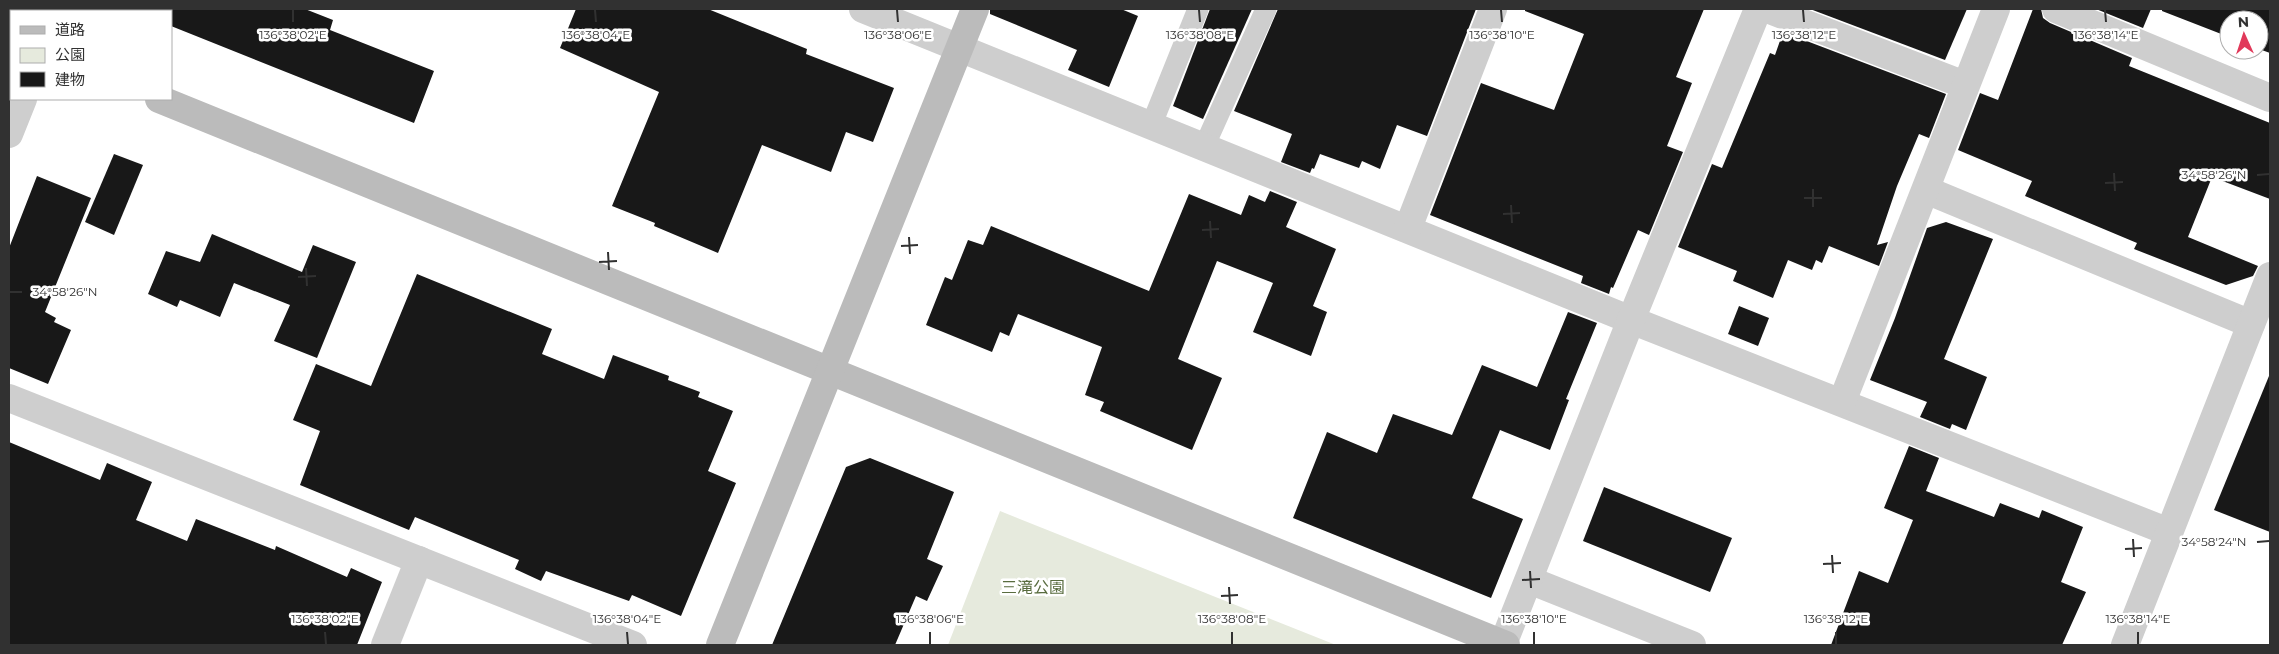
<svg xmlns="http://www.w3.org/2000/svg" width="2279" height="654" viewBox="0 0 2279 654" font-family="Montserrat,'Noto Sans JP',sans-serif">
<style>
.green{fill:#e6eadd}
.building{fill:#181818}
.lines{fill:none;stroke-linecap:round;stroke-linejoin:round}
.lane{stroke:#cecece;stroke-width:21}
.street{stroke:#cecece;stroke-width:28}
.secondary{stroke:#bbb;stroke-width:28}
.ticks{fill:none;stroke:#313131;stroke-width:2}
.labels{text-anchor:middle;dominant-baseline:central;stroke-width:5;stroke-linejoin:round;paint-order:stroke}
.park-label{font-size:16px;fill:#596c3f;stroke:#fff}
.ticks-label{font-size:12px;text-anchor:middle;fill:#313131;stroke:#fff;stroke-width:5;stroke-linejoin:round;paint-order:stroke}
</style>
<rect width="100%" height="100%" fill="#fff"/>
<polygon class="green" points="1000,511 1336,645 948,645"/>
<g class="building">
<polygon points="133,9 305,9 333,20 330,30 434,71 414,123 171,26 171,11 134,11"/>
<polygon points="576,9 708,9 807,49 806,54 894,88 873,142 846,132 831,172 762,145 718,253 654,226 655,223 612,206 659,92 560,48"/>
<polygon points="990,9 1121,9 1138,16 1109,87 1068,70 1077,50 990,14"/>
<polygon points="1210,9 1252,9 1203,119 1173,106"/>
<polygon points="1278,9 1476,9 1427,136 1397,125 1380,169 1362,161 1359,168 1320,154 1314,169 1312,168 1310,173 1281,162 1292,134 1234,111"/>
<polygon points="1525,9 1704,9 1676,77 1692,83 1667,146 1683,152 1649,235 1638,230 1613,288 1611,287 1609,294 1581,283 1583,276 1430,215 1481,83 1554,110 1584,34 1525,11"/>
<polygon points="1810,9 1967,9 1945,60"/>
<polygon points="2033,9 2041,9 2043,18 2050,23 2132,58 2129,66 2270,123 2270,199 2212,177 2188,237 2258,266 2253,276 2226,285 2134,249 2137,243 2025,196 2032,181 1958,150 1980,93 1998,100"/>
<polygon points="2096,9 2151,9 2143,28"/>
<polygon points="2162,9 2270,9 2270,53 2259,49 2259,20 2229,20 2229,37 2162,11"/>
<polygon points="1783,32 1946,94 1929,138 1919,134 1897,186 1877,245 1888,242 1879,266 1829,246 1822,263 1816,260 1812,270 1788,260 1773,298 1733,281 1737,271 1678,247 1712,164 1722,168 1770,53 1775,55"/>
<polygon points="114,154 143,165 114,235 85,222"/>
<polygon points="37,176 91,198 45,312 56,318 54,322 71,330 48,384 9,368 9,248"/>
<polygon points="1270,191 1297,202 1286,227 1336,249 1313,306 1327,312 1311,356 1253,332 1273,283 1217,261 1178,359 1222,378 1192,450 1100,411 1104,402 1085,395 1102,347 1018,314 1009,336 1000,332 992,352 926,325 945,277 952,280 968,240 983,245 991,226 1149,291 1189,194 1241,215 1249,195 1265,202"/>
<polygon points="1946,222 1993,239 1944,359 1987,377 1966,430 1952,424 1950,429 1920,417 1927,402 1870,380 1895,318 1927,228"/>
<polygon points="212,234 302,272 313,245 356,262 317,358 274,341 290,305 234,283 220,317 180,300 177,307 148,294 166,251 200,262"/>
<polygon points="417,274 552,329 542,354 604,379 613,355 669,376 668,380 700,392 698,397 733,411 708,471 736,483 681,616 632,595 629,601 546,571 541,581 515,569 519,560 415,517 409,530 300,485 320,431 293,420 316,364 371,386"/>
<polygon points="1739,306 1769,318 1758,346 1728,334"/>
<polygon points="1568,312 1597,323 1566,399 1569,400 1550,450 1500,430 1472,498 1523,519 1491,598 1293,518 1327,432 1377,453 1393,414 1452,435 1482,365 1537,387"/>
<polygon points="2269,376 2270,376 2270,532 2214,510"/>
<polygon points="9,442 100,480 107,463 152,482 136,520 187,541 196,519 275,550 276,546 347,577 351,568 382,582 357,645 9,645"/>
<polygon points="1909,446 1939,458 1926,491 1994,517 2000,503 2039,518 2042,510 2083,527 2061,582 2086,592 2062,645 1831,645 1859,571 1888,583 1913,520 1884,508"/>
<polygon points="870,458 954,492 927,559 943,566 927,601 916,596 895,645 772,645 846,467"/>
<polygon points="1604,487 1732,538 1710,592 1583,541"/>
</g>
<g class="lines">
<g class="lane">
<polyline points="1151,126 1198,9"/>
<polyline points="1204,147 1266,9"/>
</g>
<g class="street">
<polyline points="863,9 1631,320 2169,532"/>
<polyline points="1767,9 1965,85"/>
<polyline points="2056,9 2270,98"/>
<polyline points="57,11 58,9"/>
<polyline points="9,134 23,99"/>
<polyline points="1926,190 2251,324"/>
<polyline points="1408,228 1493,9"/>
<polyline points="9,398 633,645"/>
<polyline points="1842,402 1996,9"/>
<polyline points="1529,580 1692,645"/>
<polyline points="1503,644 1631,320 1758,9"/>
<polyline points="385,645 419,560"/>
<polyline points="2125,645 2270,276"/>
</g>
<g class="secondary">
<polyline points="9,38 11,39"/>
<polyline points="159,99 1506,645"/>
<polyline points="720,645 975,9"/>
</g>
</g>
<path class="ticks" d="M 293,10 L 293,22M 595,10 L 596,22M 897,10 L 898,22M 1199,10 L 1200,22M 1501,10 L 1502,22M 1803,10 L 1804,22M 2105,10 L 2106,22M 2114,173 L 2115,191M 2257,175 L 2269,174M 2105,183 L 2123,182M 1813,189 L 1813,207M 1804,198 L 1822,198M 1511,205 L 1512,223M 1503,214 L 1520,213M 1210,221 L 1211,238M 1202,230 L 1219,229M 909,237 L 910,254M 901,246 L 918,245M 608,252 L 609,270M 599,262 L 617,261M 306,268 L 307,286M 298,277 L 316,276M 10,292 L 22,292M 2133,539 L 2134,557M 2257,542 L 2269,541M 2125,549 L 2142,548M 1832,555 L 1833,573M 1823,564 L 1841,563M 1530,571 L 1531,588M 1522,580 L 1540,579M 1229,587 L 1230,604M 1221,596 L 1238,595M 325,632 L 326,644M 627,632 L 628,644M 930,632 L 930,644M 1232,632 L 1232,644M 1534,632 L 1534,644M 1836,632 L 1836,644M 2138,632 L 2138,644"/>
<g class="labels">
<g class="park-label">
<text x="1033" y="587">三滝公園</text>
</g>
</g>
<g class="ticks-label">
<text x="293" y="39">136°38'02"E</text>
<text x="596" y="39">136°38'04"E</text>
<text x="898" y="39">136°38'06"E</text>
<text x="1200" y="39">136°38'08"E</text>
<text x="1502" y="39">136°38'10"E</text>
<text x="1804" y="39">136°38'12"E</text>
<text x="2106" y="39">136°38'14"E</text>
<text x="2214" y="179">34°58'26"N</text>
<text x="65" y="296">34°58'26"N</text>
<text x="2214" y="546">34°58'24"N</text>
<text x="325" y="623">136°38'02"E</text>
<text x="627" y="623">136°38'04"E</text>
<text x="930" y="623">136°38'06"E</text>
<text x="1232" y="623">136°38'08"E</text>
<text x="1534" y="623">136°38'10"E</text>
<text x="1836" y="623">136°38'12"E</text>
<text x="2138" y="623">136°38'14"E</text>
</g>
<rect width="2279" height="654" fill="none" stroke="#313131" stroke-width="20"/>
<rect x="10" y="10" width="162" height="90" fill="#ffffff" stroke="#adadad"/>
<rect x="20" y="26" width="25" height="8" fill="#bbbbbb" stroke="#adadad"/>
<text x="55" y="35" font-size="15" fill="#313131">道路</text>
<rect x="20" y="48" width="25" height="15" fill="#e6eadd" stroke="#adadad"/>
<text x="55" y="60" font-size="15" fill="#313131">公園</text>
<rect x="20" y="72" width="25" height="15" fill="#181818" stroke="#adadad"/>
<text x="55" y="85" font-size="15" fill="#313131">建物</text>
<g transform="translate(2244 35) rotate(357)"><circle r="24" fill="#ffffff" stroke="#adadad"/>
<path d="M0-4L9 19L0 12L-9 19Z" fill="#e1395a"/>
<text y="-8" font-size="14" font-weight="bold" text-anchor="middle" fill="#313131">N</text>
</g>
</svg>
